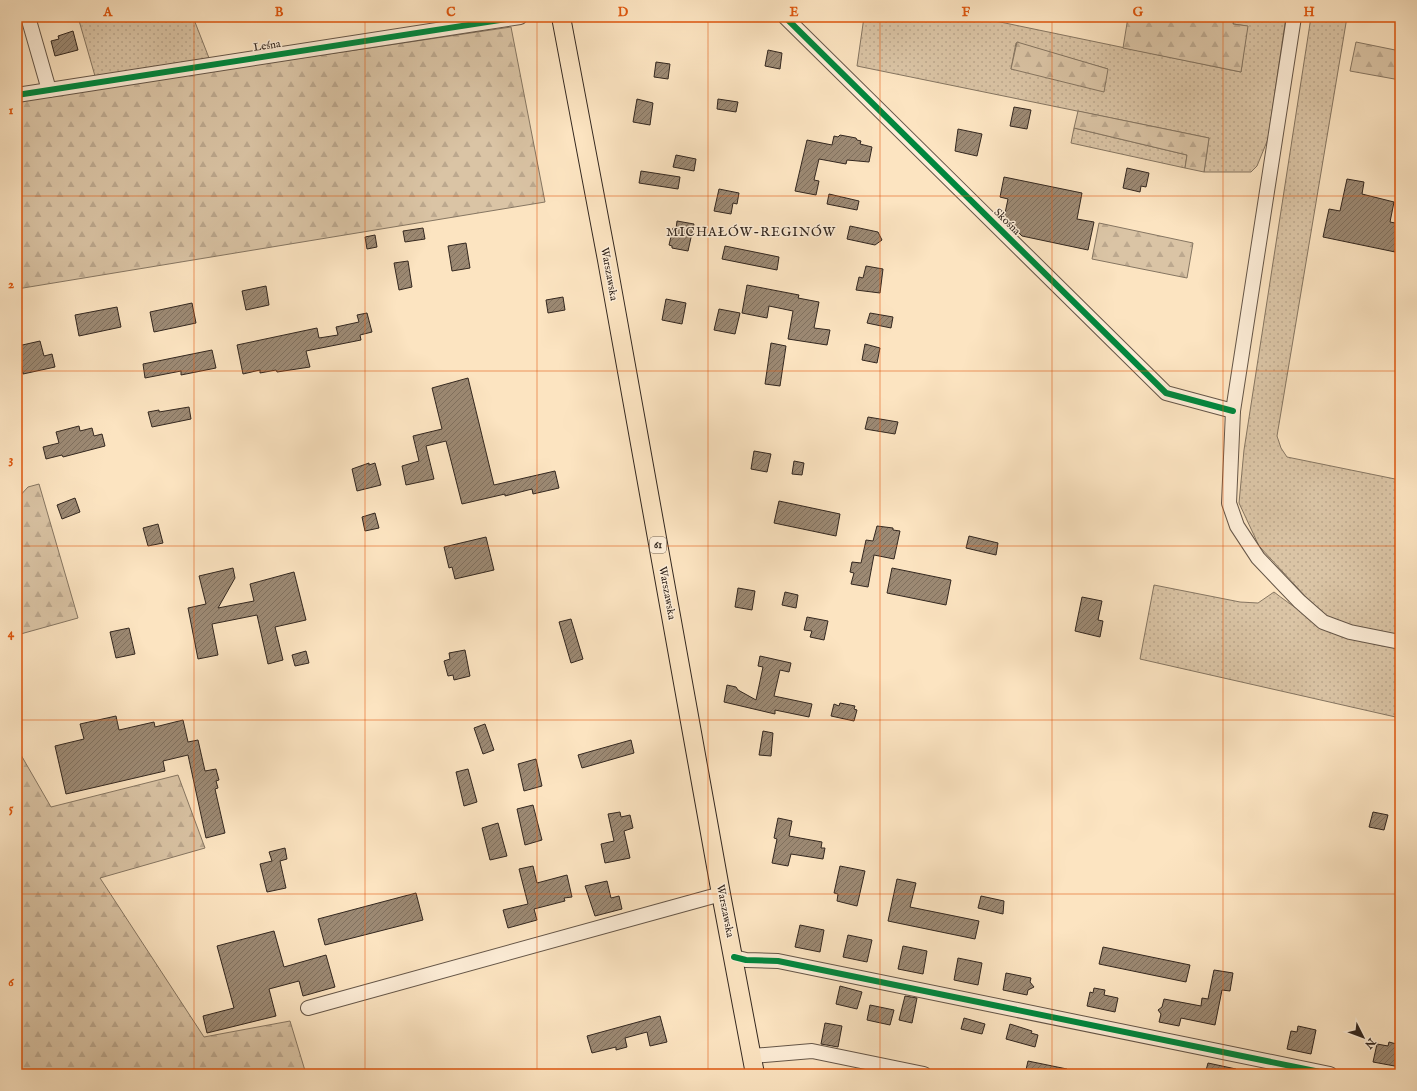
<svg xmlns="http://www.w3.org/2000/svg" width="1417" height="1091" viewBox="0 0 1417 1091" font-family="'IM FELL English',serif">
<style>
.grass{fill:url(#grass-dots);stroke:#867662;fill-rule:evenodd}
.forest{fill:url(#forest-firs);stroke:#867662}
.building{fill:url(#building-hatch);stroke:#33271f}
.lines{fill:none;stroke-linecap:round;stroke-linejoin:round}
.minor-casing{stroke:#655648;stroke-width:16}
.major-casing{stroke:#33271f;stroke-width:20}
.minor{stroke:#fdedd7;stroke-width:14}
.major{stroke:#fce4c1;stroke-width:18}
.cycleway-casing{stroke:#fdedd7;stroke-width:8}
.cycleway{stroke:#00873e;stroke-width:6}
.grid{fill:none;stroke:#df560d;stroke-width:1;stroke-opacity:0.55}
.labels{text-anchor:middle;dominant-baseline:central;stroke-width:3;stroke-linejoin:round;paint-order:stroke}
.shield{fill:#fdedd7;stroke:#706256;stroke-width:1}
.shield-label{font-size:10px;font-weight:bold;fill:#33271f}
.street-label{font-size:11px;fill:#33271f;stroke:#fdedd7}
.quarter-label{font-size:13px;letter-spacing:1px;fill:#33271f;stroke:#fdedd7}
.neatline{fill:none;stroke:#df560d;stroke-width:1.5}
.grid-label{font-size:13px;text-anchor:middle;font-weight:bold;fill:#df560d}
</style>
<defs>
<pattern id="grass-dots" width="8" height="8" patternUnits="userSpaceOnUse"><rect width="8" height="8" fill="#dac4a5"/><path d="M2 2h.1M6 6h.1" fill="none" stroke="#bca88e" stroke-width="1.8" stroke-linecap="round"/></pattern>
<pattern id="forest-firs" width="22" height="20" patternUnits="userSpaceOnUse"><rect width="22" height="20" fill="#dac4a5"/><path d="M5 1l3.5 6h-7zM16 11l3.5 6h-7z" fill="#bca88e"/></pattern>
<pattern id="building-hatch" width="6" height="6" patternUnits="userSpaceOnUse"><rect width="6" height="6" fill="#9c8973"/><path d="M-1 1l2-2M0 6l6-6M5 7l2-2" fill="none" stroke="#80705e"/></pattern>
</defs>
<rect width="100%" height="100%" fill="#fce4c1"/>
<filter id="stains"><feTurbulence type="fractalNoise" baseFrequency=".005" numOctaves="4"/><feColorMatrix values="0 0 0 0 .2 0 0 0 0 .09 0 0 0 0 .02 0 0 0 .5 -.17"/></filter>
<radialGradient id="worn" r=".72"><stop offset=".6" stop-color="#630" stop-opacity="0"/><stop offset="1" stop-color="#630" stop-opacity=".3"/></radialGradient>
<g class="grass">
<polygon points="78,17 193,17 209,58 95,76"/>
<path d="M 864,17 L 976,17 L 1241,72 L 1247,26 L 1233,24 L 1234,17 L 1286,17 L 1268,139 L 1257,166 L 1251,172 L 1204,172 L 1209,138 L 857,66 ZM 1016,43 L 1017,43 L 1108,69 L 1011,69 Z"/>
<polygon points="1311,17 1347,17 1277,436 1281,448 1287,457 1400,480 1400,636 1353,628 1327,616 1306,597 1259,546 1239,503 1244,450"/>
<polygon points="1074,128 1187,155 1185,168 1071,143"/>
<path d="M 1154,585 L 1240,602 L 1258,603 L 1274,592 C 1310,620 1354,645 1400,648 L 1400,718 L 1140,659 Z"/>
</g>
<g class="forest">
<polygon points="1128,17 1234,17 1233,24 1248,26 1241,72 1123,48"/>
<polygon points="511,27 545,202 17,289 17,100"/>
<polygon points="1017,42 1108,69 1104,92 1011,69"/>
<polygon points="1356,42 1400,51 1400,80 1350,71"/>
<polygon points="1078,111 1209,138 1204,172 1185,168 1187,155 1074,128"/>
<polygon points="1099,223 1193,243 1187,278 1092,259"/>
<polygon points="39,484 78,618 17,635 17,552 20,549 17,499 28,487"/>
<polygon points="17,748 51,807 178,775 205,848 100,878 204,1037 290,1021 306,1074 17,1074"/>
</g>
<g class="building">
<polygon points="73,31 78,50 55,56 51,41 59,39 58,36"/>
<polygon points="768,50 782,53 780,69 765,66"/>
<polygon points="656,62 670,64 668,79 654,77"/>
<polygon points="637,99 653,103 650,125 633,122"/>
<polygon points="718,99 738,102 736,112 717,109"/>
<polygon points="1014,107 1031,110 1027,129 1010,126"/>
<polygon points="958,129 982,134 977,156 955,151"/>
<polygon points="840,135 856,138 857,140 861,141 860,144 872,147 869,162 847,160 846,164 819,159 814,180 819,181 816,195 795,191 807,140 832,145 834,136 838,137"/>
<polygon points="676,155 696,159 694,171 673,167"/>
<polygon points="1127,168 1149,173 1146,187 1141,186 1140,192 1123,188"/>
<polygon points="641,171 680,177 678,189 639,183"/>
<polygon points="1004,177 1082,193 1077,219 1094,222 1088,250 1022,236 1004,218 1008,199 1000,197"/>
<polygon points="1347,179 1364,182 1362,194 1394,202 1390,222 1400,224 1400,253 1323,237 1329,209 1340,211"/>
<polygon points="719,189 739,193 737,204 733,203 731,214 714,211"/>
<polygon points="829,194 859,201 857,210 827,204"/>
<polygon points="677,221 694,224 688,251 672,248 672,246 669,245 673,228 676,229"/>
<polygon points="850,226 878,232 882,240 875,245 847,239"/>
<polygon points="423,228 425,239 405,242 403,231"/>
<polygon points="375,235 377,247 367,249 365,237"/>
<polygon points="466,243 470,268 452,271 448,246"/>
<polygon points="725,246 779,257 777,270 722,259"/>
<polygon points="408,261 412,287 399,290 394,263"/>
<polygon points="866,266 883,269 880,293 856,290 859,277 863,278"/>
<polygon points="747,285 799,295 798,298 819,302 814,328 830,330 827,345 788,339 793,311 769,306 767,318 742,313"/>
<polygon points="266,286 269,305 246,310 242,291"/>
<polygon points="563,297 565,310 548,313 546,300"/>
<polygon points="666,299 686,303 682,324 662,320"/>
<polygon points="192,303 196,323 154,332 150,312"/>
<polygon points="117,307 121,327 79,336 75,315"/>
<polygon points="719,309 740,313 735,334 714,330"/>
<polygon points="367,313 372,332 360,335 361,340 306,351 310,367 277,372 276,370 260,373 260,370 243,374 237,345 317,328 319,338 338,335 336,327 359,322 357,315"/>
<polygon points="870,313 893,317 891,328 867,323"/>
<polygon points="40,341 44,356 52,354 55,367 23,374 18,346"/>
<polygon points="771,343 786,346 780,386 765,384"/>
<polygon points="865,344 880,348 877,363 862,360"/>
<polygon points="212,350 216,368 181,375 181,371 145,378 143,364"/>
<polygon points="468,378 494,485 555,471 559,488 533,494 532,489 505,496 505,494 462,504 446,441 426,446 434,479 406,485 402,466 419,461 413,436 442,429 432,388"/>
<polygon points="189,407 191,419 152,427 148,412 159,410 159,412"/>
<polygon points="868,417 898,422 895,434 865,429"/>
<polygon points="79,426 80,431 92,428 94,436 102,434 105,446 63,457 62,455 46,459 43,447 59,443 56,432"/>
<polygon points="754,451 771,454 767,472 751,469"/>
<polygon points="794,461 804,463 802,475 792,474"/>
<polygon points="369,463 369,465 375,463 381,485 357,491 352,469"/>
<polygon points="75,498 80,512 62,519 57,505"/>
<polygon points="779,501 840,514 836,536 774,523"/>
<polygon points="375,513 379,528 365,531 362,517"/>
<polygon points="158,524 163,543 148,546 143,528"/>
<polygon points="877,526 893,528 893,530 900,531 894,559 874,555 868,587 851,584 854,573 850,572 852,562 861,563 866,540 873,541"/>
<polygon points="969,536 998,543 996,555 966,548"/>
<polygon points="486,537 494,570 455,579 452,567 449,568 444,547"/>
<polygon points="233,568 235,578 218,608 254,601 250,584 294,572 306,620 275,627 283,660 268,664 257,615 212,624 218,655 198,659 188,608 206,604 199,576"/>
<polygon points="892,568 951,580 946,605 887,593"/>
<polygon points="738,588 755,591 752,610 735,607"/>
<polygon points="785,592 798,595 796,608 782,605"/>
<polygon points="1082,597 1102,601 1098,620 1103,621 1100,637 1075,631"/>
<polygon points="807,617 828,621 824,640 810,637 812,631 804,630"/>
<polygon points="571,619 583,659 571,663 559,622"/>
<polygon points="129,628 135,654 116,658 110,632"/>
<polygon points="465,650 470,676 454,680 453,675 448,676 444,661 450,659 449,653"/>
<polygon points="306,651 309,663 295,666 292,655"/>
<polygon points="760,656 791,663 789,672 780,670 774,696 812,704 809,717 775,710 775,714 724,702 727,685 736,687 738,690 756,700 763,667 758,666"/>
<polygon points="840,703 855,706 854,709 857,710 854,721 831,716 834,704 839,706"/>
<polygon points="116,716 119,730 154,722 155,727 183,720 188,742 198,740 205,771 216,769 219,780 216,781 218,788 215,789 225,833 206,838 188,755 163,761 165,771 66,794 55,746 84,739 80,724"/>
<polygon points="485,724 494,750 483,754 474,728"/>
<polygon points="763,731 773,733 771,756 759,755"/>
<polygon points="631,740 634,753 582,768 578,755"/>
<polygon points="536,759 542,786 524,791 518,764"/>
<polygon points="468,769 477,802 464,806 456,772"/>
<polygon points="533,805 542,840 525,845 517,809"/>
<polygon points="620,812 621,817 630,815 633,828 624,831 630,858 605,863 601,844 614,841 608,814"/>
<polygon points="1373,812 1388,815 1384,830 1369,827"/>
<polygon points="778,818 792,821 789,836 822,842 821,848 825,848 823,859 791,854 788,866 772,863 777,839 774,838"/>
<polygon points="498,823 507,856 490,860 482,828"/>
<polygon points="285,848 287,859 280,861 286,888 267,892 260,864 272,861 269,852"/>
<polygon points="533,866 537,883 567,875 572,897 564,898 565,901 534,909 537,920 508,928 503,910 528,904 519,869"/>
<polygon points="840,866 865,871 857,906 837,901 838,894 834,893"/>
<polygon points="897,879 916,883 910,907 979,921 975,939 888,921"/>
<polygon points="607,881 611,898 619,896 622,909 595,916 585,886"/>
<polygon points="416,893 423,920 325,945 318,919"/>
<polygon points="981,896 1004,901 1003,914 978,908"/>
<polygon points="800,925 824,930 820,952 795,947"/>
<polygon points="274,931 284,967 326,955 335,987 303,996 299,981 269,989 276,1016 207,1033 203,1016 234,1008 217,946"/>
<polygon points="848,935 872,940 867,962 843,957"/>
<polygon points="903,946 927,951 923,974 898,969"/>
<polygon points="1103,947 1190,965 1186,982 1099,964"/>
<polygon points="958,958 982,963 978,985 954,980"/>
<polygon points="1214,970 1233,973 1230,991 1222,990 1215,1025 1181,1018 1179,1026 1159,1022 1161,1014 1158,1010 1162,1007 1164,999 1201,1006 1202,998 1208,999"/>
<polygon points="1006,973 1031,978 1030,982 1034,987 1028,990 1027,995 1003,990"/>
<polygon points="840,986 862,992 857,1009 836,1004"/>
<polygon points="1094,988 1105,990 1104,995 1118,998 1115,1012 1087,1006 1090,992 1093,993"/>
<polygon points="905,996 917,998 912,1023 899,1020"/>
<polygon points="870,1005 894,1010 890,1025 867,1020"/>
<polygon points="660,1016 667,1042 650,1046 647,1032 625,1038 627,1047 616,1050 616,1047 592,1053 587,1036"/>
<polygon points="964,1018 985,1024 982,1034 961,1029"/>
<polygon points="825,1023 842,1026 838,1047 821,1044"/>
<polygon points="1010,1024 1032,1031 1031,1033 1038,1035 1035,1047 1006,1039"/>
<polygon points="1298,1026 1316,1030 1311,1054 1287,1049 1291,1031 1297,1032"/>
<polygon points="1389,1042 1400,1045 1400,1067 1373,1062 1377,1044 1388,1046"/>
<polygon points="1028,1061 1067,1069 1066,1074 1025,1074"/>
<polygon points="1208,1063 1236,1069 1236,1074 1205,1074"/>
</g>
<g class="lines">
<g class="minor-casing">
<g id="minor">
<polyline points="28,17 49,90"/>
<polyline points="785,17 1166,393 1233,411"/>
<polyline points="1294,17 1233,411 1229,503 1237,526 1258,558 1299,601 1323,622 1350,632 1400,642"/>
<polyline points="17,95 520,17"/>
<polyline points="734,957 746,960 778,961 1330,1074"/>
<polyline points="308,1008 721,894"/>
<polyline points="752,1056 812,1051 924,1074"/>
</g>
</g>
<g class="major-casing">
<polyline id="major" points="561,17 607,260 721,894 755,1074"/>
</g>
<use href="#minor" class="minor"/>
<use href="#major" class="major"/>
<g class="cycleway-casing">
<g id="cycleway">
<polyline points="785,17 1166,393 1233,411"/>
<polyline points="17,95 520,17"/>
<polyline points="734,957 746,960 778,961 1330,1074"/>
</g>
</g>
<use href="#cycleway" class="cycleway"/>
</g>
<path class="grid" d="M 194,17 L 194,1074M 365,17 L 365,1074M 537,17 L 537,1074M 708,17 L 708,1074M 880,17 L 880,1074M 1052,17 L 1052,1074M 1223,17 L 1223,1074M 17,196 L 1400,196M 17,371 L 1400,371M 17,546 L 1400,546M 17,720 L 1400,720M 17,894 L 1400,894"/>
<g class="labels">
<rect class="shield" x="650" y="537" width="16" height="16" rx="3"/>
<g class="shield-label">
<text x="658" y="545">61</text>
</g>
<g class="street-label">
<text transform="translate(267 46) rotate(-9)">Leśna</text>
<text transform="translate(1007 222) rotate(45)">Skośna</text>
<text transform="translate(609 274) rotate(80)">Warszawska</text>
<text transform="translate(667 593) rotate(80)">Warszawska</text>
<text transform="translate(725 911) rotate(79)">Warszawska</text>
</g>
<g class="quarter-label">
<text x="751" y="232">MICHAŁÓW-REGINÓW</text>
</g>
</g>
<rect width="1417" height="1091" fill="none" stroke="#fce4c1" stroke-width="44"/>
<g transform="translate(1363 1037) rotate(132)" stroke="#fdedd7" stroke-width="3" paint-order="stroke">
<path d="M0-3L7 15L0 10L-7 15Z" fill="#33271f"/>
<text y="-6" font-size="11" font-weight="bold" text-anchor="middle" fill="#33271f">N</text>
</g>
<rect x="22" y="22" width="1373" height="1047" class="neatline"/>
<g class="grid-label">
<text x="108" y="16">A</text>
<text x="279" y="16">B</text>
<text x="451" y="16">C</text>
<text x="623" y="16">D</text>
<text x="794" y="16">E</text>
<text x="966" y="16">F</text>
<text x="1138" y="16">G</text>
<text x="1309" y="16">H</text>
<text x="11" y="114">1</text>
<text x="11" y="288">2</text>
<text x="11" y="463">3</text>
<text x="11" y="637">4</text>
<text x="11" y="812">5</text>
<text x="11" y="986">6</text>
</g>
<rect width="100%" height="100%" filter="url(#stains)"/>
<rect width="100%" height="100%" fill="url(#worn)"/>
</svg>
